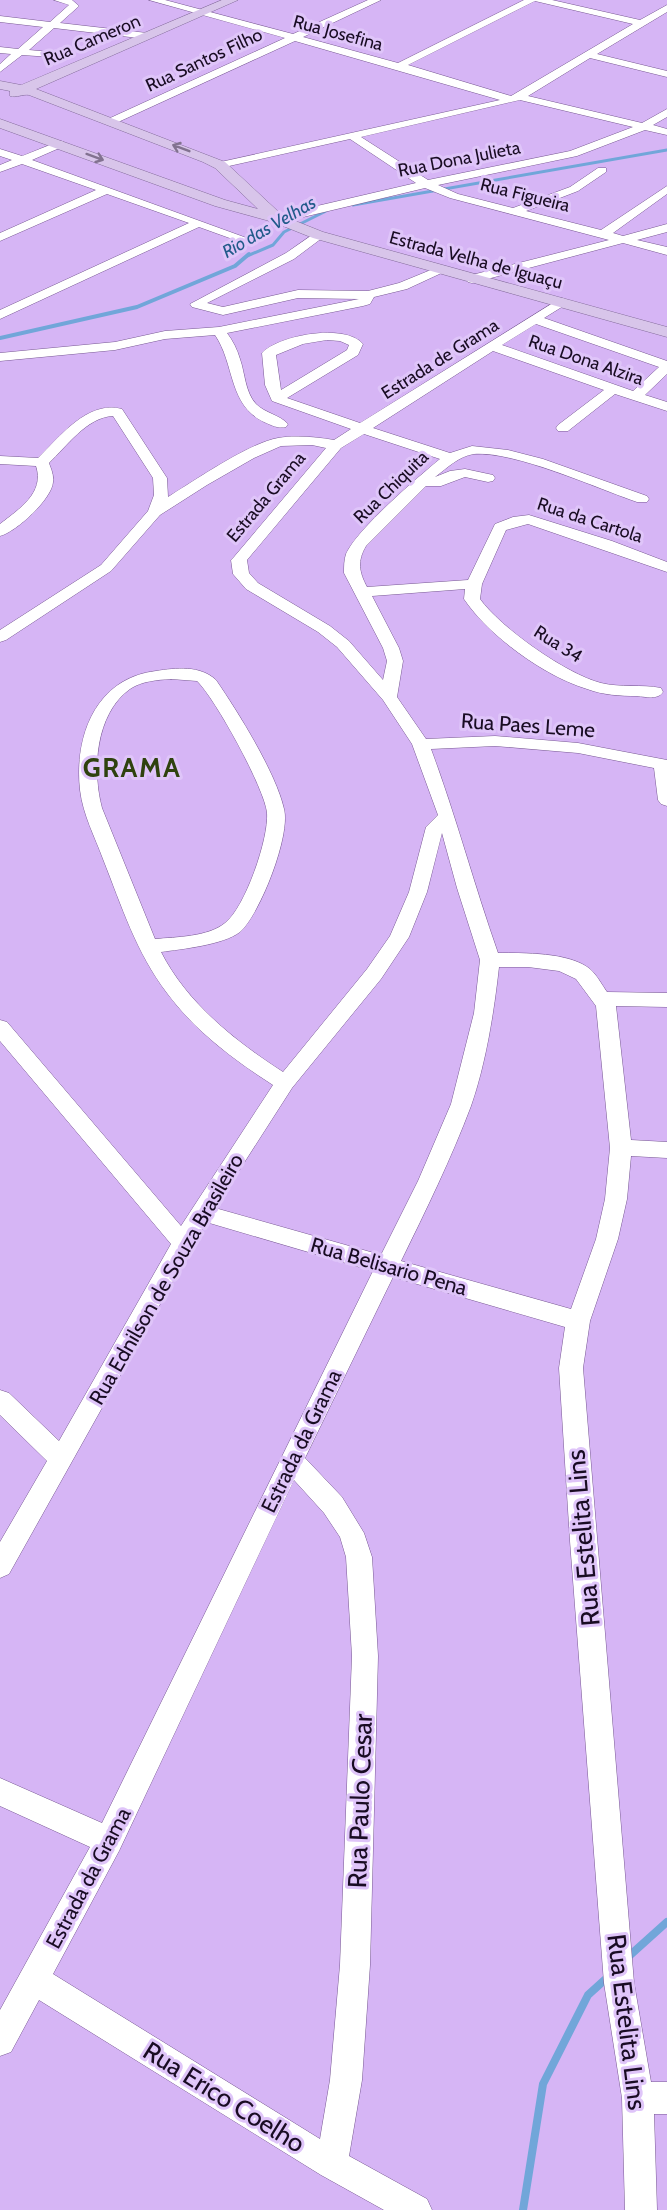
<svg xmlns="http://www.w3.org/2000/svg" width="667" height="2210" viewBox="0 0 667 2210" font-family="Cabin,sans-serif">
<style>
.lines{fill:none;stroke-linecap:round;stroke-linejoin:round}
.stream-far2{stroke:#71a6d9;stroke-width:3}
.stream-far1{stroke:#71a6d9;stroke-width:4}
.stream{stroke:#71a6d9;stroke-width:8}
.minor-casing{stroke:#785993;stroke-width:1}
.major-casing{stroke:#846c9b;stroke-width:1}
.minor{fill:#fff;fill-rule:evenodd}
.major{fill:#d8c5ea;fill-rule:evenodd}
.oneway{stroke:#827290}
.labels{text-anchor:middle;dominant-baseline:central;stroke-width:6;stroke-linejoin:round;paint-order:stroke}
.far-street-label{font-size:18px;fill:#190c23;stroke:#dfc5f9}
.far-water-label{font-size:18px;font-style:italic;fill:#215a8a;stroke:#dfc5f9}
.street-label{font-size:21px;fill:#190c23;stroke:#dfc5f9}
.near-street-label{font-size:26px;fill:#190c23;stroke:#dfc5f9}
.district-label{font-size:27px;font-weight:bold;letter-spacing:1.5px;fill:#2f420e;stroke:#dfc5f9}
</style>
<rect width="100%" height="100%" fill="#d6b5f5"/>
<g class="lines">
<g class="stream-far2">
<polyline points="353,205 667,150"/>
<polyline points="247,256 273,245 284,232 326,211"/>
</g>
<polyline class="stream-far1" points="0,338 137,307 235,266 249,254"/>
<g class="stream">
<polyline points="628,1957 667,1922"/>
<polyline points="523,2210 543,2084 588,1995 609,1976"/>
</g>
<g class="minor-casing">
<g id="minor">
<polygon points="54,0 72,0 79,6 60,23 147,33 152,36 147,39 54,28 29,50 62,53 66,54 66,58 22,55 0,72 0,64 11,54 0,53 0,47 18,49 43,27 0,22 0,16 50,22 69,5"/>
<path d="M 149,0 L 165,0 L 293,34 L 368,0 L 381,0 L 303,37 L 398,63 L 524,0 L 552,0 L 640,20 L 667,5 L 667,12 L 597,54 L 667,71 L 667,77 L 590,58 L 528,96 L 642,123 L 667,109 L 667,117 L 653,125 L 667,129 L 667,135 L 645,130 L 577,156 L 438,185 L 458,194 L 513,208 L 570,187 L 598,168 L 606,168 L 606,172 L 578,191 L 526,211 L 601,230 L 667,186 L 667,194 L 613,233 L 623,236 L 667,224 L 667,232 L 637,240 L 667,247 L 667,255 L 623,243 L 472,283 L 468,282 L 466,279 L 468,276 L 609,240 L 450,198 L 425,188 L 278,223 L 274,222 L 274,216 L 416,183 L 350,139 L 220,168 L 216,167 L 216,163 L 500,100 L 295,41 L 116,123 L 108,123 L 108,119 L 285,38 ZM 535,1 L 633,24 L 511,96 L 408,65 ZM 520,100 L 633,127 L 570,151 L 428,180 L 361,137 Z"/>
<polygon points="60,141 64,142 64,146 32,160 255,241 249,245 199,227 0,319 0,310 189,223 107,194 0,241 0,233 96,190 22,164 0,172 0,165 12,160 0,156 0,149 22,156"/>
<path d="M 318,231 L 324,235 L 322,238 L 294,259 L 207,303 L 223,307 L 298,290 L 368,291 L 399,283 L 438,267 L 446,267 L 448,270 L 407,289 L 374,297 L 370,304 L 363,306 L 227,333 C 233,341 237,349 240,359 C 245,373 245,392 256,404 C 265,413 280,415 288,424 L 286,427 C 278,429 271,425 264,422 C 228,405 235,364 215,335 L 165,339 L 115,350 L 0,361 L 0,353 L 115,342 L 165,331 L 219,327 L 359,299 L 298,298 L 223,315 L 192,307 L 190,304 L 286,253 Z"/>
<path d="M 561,298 L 565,299 L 567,302 L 565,305 L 544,318 L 667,361 L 667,374 L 645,395 L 667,402 L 667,411 L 615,394 L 568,431 L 558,431 L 556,428 L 558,425 L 604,390 L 493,351 L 373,428 L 450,453 L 472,446 L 508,450 L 543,459 L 647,496 L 649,499 L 647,502 L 637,502 C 596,488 515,451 474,454 C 459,456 447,468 435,477 L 450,471 L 465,469 L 493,475 L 495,478 L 493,481 L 488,482 L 465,477 L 441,486 L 426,486 L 366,546 C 357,561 359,572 367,587 L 468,580 L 495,524 L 513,517 L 529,515 L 612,541 L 667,562 L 667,572 L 528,524 L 506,530 L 482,584 L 480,599 C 501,628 566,674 601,683 C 621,688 641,684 661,688 L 663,692 C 658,700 646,697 637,696 C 620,696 603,695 587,689 C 544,676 489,636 464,599 L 465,589 L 372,596 L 399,648 L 403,661 L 397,697 L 426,739 L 495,736 L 578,743 L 667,760 L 667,806 L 661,804 L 658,800 L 654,768 L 578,753 L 495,746 L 431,749 C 456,816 474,885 498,953 C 523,953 569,952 590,969 C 597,975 602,985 607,992 L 667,993 L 667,1007 L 616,1006 L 631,1140 L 667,1142 L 667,1158 L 631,1156 L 627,1199 L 618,1239 L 590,1321 L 583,1368 L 634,1983 L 651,2082 L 667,2082 L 667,2114 L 654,2114 L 657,2210 L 625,2210 L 622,2098 L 604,1983 L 570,1541 L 559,1368 L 565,1327 L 393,1277 L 305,1458 L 342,1497 L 364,1533 L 372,1557 L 378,1656 L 370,1965 L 362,2080 L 349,2156 L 427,2199 L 432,2210 L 384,2210 L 321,2175 L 39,2000 L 11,2052 L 0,2056 L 0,2010 L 90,1847 L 0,1806 L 0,1778 L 102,1823 L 373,1271 L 206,1222 L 9,1574 L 0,1578 L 0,1542 L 47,1461 L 0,1415 L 0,1390 L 9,1393 L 59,1441 L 171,1244 L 0,1041 L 0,1020 L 7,1022 L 181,1226 L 273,1085 C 234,1060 195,1031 167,993 C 136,952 122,907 103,859 C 95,837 83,815 80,790 C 74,736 96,678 156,671 C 176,668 200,665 216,680 C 238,712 276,773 284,809 C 291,835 260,914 240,932 C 223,945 182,949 161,952 C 187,1003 235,1041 283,1072 L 367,969 L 390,936 L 409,892 L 426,827 L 438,815 L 412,744 L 383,700 L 337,647 L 318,632 L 246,589 L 233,574 L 231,560 L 234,557 L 326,448 L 312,445 L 281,446 L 254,458 L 207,485 L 160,515 L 111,571 L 6,640 L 0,642 L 0,630 L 101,565 L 148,511 L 154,495 L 153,478 L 113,416 C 87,417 66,447 49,463 C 51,469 54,475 53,482 C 52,499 16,532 0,536 L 0,524 C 19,509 45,493 36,466 L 0,464 L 0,456 L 38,458 C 60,437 87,400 122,409 L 167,478 L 168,497 C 194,481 249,443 278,438 C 296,435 316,437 334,440 L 351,429 L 272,401 L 265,385 L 262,353 C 279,335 345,323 363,344 L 358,355 L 287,398 L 360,423 ZM 536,324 L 659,367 L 633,391 L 502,345 ZM 327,340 L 340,341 L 349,345 L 347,350 L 281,390 L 276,355 L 303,344 ZM 364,434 L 440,459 C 417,478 357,529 346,554 C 344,560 344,566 344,573 L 383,648 L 387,661 L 383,680 L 349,641 L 330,626 L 258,583 L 249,573 L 247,560 L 341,448 ZM 171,679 L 197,681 C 215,698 265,789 267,813 C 269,838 245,908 225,923 C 208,937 176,937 155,939 L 102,808 C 92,771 95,714 130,689 C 142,681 157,680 171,679 ZM 442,833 L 457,888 L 480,960 L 474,1013 L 451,1104 L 418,1181 L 381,1255 L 215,1208 L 292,1088 L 381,979 L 409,937 L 427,892 ZM 499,967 L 528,967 L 559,971 L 576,979 L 596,1006 L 610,1148 L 605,1199 L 596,1239 L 571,1309 L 401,1261 C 426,1210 451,1159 471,1106 C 486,1063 494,1012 499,967 ZM 294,1480 L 324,1513 L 340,1537 L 346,1557 L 352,1656 L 340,1965 L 330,2080 L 320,2139 L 53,1974 L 119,1851 Z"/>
</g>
</g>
<g class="major-casing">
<path id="major" d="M 222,0 L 238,0 L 36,89 L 225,162 L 283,216 L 323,232 L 667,327 L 667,337 L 313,238 L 273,222 L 215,206 L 0,128 L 0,119 L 225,200 L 258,209 L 215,168 L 203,162 L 29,95 C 22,94 17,98 10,96 L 10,91 L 0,89 L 0,81 L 21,85 Z"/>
</g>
<use href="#minor" class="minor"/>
<use href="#major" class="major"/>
</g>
<defs><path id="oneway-shaft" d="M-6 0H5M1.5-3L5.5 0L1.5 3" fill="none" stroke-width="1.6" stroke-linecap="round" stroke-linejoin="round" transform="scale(1.5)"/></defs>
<g class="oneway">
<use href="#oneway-shaft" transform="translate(181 148) rotate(-159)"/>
<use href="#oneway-shaft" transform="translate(95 157) rotate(20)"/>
</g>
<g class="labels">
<g class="far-street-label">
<text transform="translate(338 33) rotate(15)">Rua Josefina</text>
<text transform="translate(92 40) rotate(-23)">Rua Cameron</text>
<text transform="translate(204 60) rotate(-25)">Rua Santos Filho</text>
<text transform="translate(459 159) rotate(-11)">Rua Dona Julieta</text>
<text transform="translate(525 195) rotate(14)">Rua Figueira</text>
<text transform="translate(476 260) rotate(15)">Estrada Velha de Iguaçu</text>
<text transform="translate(440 359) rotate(-32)">Estrada de Grama</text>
<text transform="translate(586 360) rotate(19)">Rua Dona Alzira</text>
<text transform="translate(391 487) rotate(-44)">Rua Chiquita</text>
<text transform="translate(266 497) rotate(-50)">Estrada Grama</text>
<text transform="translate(590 520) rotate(18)">Rua da Cartola</text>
<text transform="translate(558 644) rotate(32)">Rua 34</text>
</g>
<g class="far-water-label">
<text transform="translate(269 227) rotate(-30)">Rio das Velhas</text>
</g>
<g class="street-label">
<text transform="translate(528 725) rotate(4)">Rua Paes Leme</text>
<text transform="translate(389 1266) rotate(16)">Rua Belisario Pena</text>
<text transform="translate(166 1279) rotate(-60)">Rua Ednilson de Souza Brasileiro</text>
<text transform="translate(301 1441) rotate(-64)">Estrada da Grama</text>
<text transform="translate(88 1878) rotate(-62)">Estrada da Grama</text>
</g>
<g class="near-street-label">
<text transform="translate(583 1538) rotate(-95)">Rua Estelita Lins</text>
<text transform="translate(360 1801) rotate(-88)">Rua Paulo Cesar</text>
<text transform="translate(627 2022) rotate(83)">Rua Estelita Lins</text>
<text transform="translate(224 2097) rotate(32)">Rua Erico Coelho</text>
</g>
<g class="district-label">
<text x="132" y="767">GRAMA</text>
</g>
</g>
</svg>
